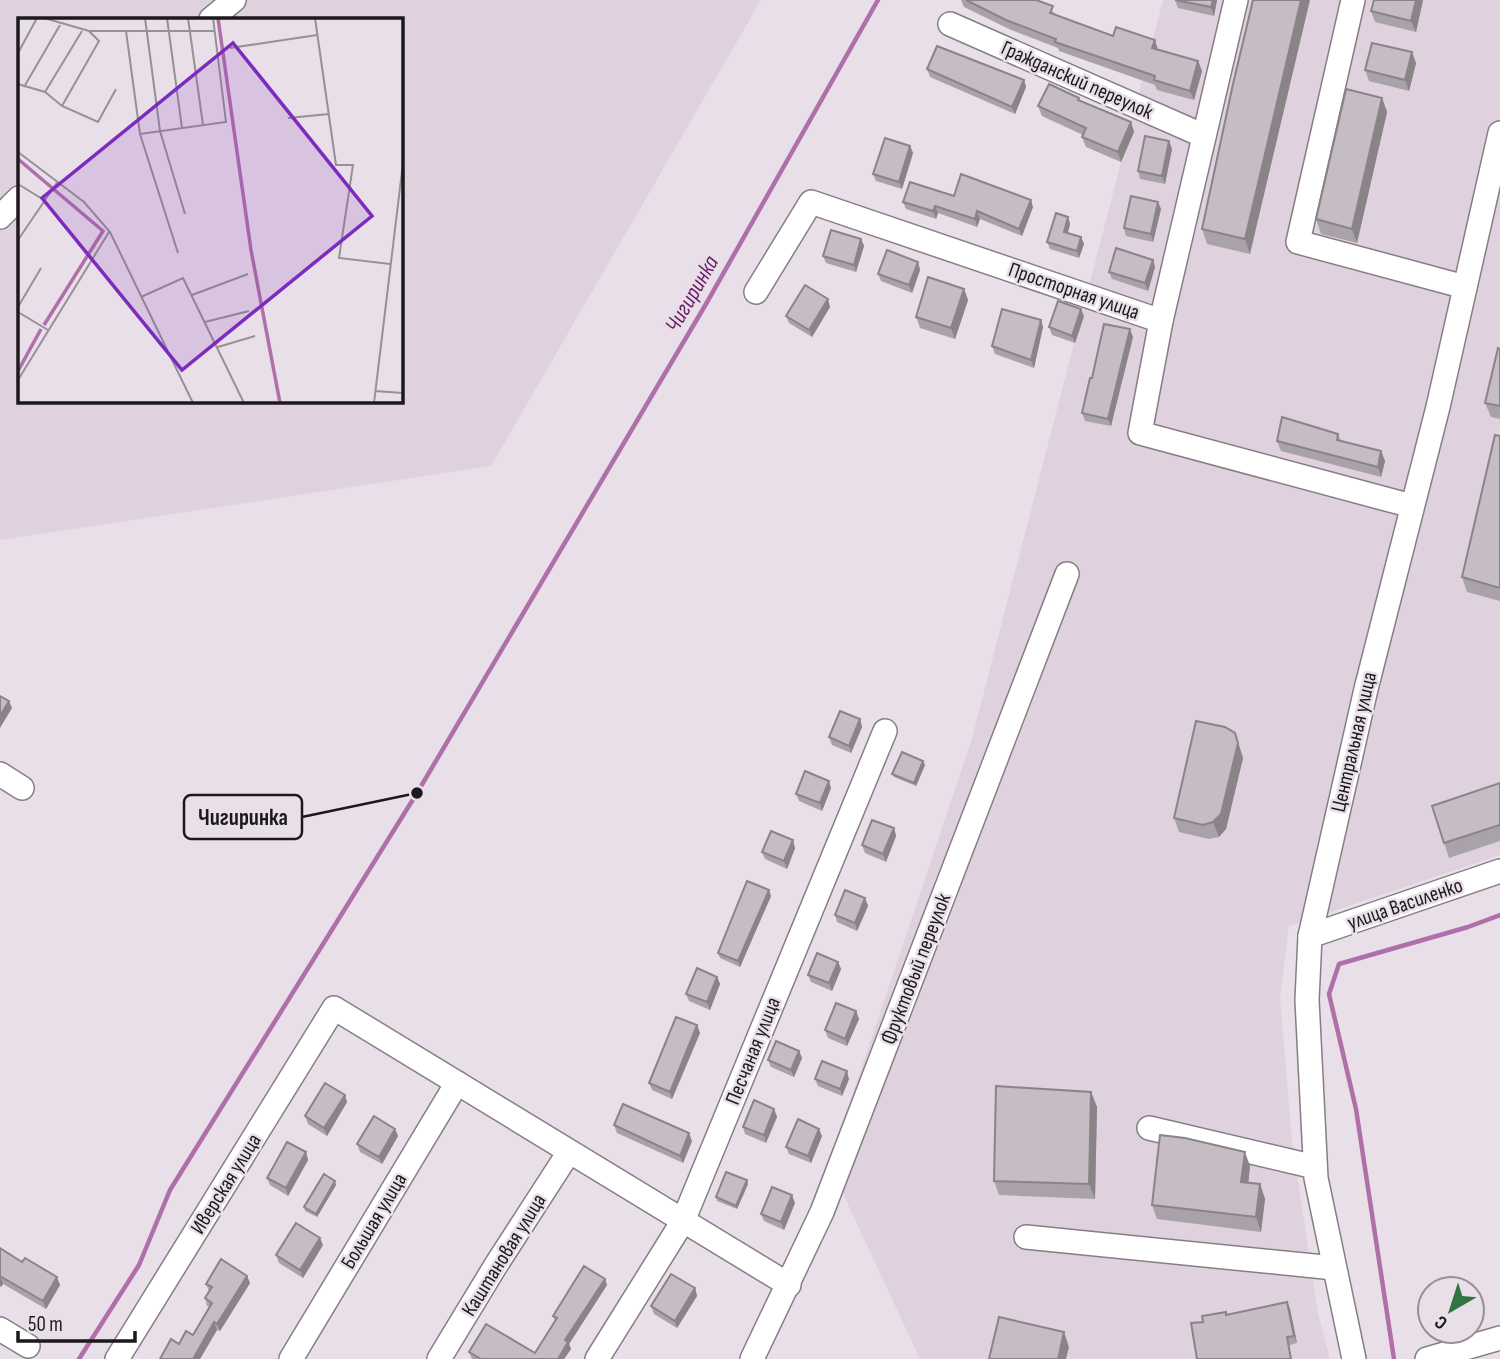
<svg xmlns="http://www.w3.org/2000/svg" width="1500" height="1359" viewBox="0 0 1500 1359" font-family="'Sofia Sans Condensed',sans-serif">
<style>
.built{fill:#e0d1de;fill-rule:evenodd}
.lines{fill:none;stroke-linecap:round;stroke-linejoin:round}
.stream{stroke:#af6fa9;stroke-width:4.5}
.minor-casing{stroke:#867e85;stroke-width:26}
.minor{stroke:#fff;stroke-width:23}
.wall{fill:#a9a2a9}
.shaded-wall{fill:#8a8489}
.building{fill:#c5bcc4;stroke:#8a8489;stroke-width:2}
.labels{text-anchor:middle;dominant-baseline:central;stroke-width:5;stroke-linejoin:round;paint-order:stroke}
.street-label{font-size:21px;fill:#1c191c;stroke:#e9dfe8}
.water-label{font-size:23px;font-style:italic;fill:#6b1d67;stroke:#e9dfe8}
.inset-river{fill:none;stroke:#af6fa9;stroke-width:3.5}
.inset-road{fill:none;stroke:#979096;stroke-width:2}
.view{fill:#7b2cbf;fill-opacity:0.15;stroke:#7b2cbf;stroke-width:3.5}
.inset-edge{fill:none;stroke:#1c191c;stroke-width:3.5}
.leader{fill:none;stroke:#1c191c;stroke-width:2.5}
.callout-dot{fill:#1c191c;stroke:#e9dfe8;stroke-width:2.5}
.callout{fill:#e9dfe8;stroke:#1c191c;stroke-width:2.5}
.callout-label{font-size:23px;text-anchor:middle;font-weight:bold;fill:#1c191c}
</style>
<rect width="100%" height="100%" fill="#e9dfe8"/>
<g class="built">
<path d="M 0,0 L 761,0 L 491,466 L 0,540 ZM 19,19 L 401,19 L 401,401 L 19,401 Z"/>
<polygon points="1163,0 1500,0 1500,855 1289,926 1280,998 1292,1142 1318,1313 1330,1359 920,1359 829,1164 971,742"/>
</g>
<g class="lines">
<g class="stream">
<polyline points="79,1359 139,1265 170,1190 417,793 706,304 878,0"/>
<polyline points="1394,1359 1356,1109 1329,994 1339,964 1468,927 1500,915"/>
</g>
<g class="minor-casing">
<g id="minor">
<polyline points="1236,0 1161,321 1140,433 1412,506"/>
<polyline points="1353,0 1298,242 1465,287"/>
<polyline points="211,19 234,0"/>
<polyline points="950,24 1204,136"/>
<polyline points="0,217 19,198"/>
<polyline points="756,292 811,202 1161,321"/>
<polyline points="0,774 22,788"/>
<polyline points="1310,936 1500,871"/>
<polyline points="1149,1128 1315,1167"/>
<polyline points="1026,1237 1334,1268"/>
<polyline points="0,1329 28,1346"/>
<polyline points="117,1359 334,1008 789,1285"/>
<polyline points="291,1359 457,1083"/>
<polyline points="439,1359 496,1265 569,1152"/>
<polyline points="597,1359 683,1221 885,731"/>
<polyline points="752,1359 822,1212 1067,574"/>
<polyline points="1354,1359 1316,1178 1307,1000 1310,936 1366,689 1438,407 1500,133"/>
<polyline points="1427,1359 1500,1338"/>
</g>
</g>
<use href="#minor" class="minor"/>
</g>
<g class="wall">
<polygon points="961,0 1036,0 1056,14 1113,36 1198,61 1202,71 1194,100 1157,90 1155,85 1059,51 1058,48 1009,29 964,7"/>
<polygon points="1175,0 1217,0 1214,16 1178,8"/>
<polygon points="1253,0 1250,254 1207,244 1202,229"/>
<polygon points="1423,0 1416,32 1375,22 1371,11"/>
<polygon points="1416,63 1409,91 1369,81 1365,70"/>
<polygon points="927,69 1024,80 1026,87 1015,114 930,77"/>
<polygon points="1079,98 1080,101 1131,122 1134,132 1121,162 1086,147 1082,137 1083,135 1042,116 1038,106"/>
<polygon points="1382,98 1387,112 1357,243 1321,234 1316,219"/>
<polygon points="1169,141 1172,149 1165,184 1140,179 1138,171"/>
<polygon points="910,146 913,153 902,189 876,181 873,174"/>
<polygon points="954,196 1033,207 1022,236 980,219 977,227 938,213 936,219 906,209 903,202"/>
<polygon points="1158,202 1161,209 1153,242 1126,236 1124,228"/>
<polygon points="1068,217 1070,224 1068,233 1081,237 1084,244 1079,258 1050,249 1047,242"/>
<polygon points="861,239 864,246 856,272 826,263 823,256"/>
<polygon points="1153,260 1155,267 1148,291 1112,279 1109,272"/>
<polygon points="918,262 920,270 912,293 881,281 878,274"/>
<polygon points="964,289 968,300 955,339 920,328 916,317"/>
<polygon points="830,307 812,337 789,323 786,316"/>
<polygon points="1084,316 1075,343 1052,335 1049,327"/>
<polygon points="1041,320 1043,327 1034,368 995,354 992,346"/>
<polygon points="1133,337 1111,426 1085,421 1082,413 1092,378"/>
<polygon points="1500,349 1500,419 1491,417 1485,403"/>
<polygon points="1338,434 1341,441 1381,451 1385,461 1381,477 1281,451 1277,441"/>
<polygon points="1500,436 1500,601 1467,592 1462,577"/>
<polygon points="860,719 862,727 851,753 832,745 829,737"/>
<polygon points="1235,733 1243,758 1226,829 1219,837 1209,839 1179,832 1174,818"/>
<polygon points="925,765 916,786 894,777 892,774"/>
<polygon points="1500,783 1500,841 1449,858 1444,843"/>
<polygon points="831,788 822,811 799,801 796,794"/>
<polygon points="894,828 896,836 886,862 865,853 862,845"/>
<polygon points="795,848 787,869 765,859 762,852"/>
<polygon points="771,896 740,967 720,958 718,953"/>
<polygon points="865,898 868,906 857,931 837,922 835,915"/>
<polygon points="838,962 841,969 832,991 811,982 808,975"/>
<polygon points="717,977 720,984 710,1010 689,1001 686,994"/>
<polygon points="856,1011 859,1019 847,1046 828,1038 825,1030"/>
<polygon points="697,1025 700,1033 672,1099 652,1090 649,1083"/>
<polygon points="799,1051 802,1058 794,1077 771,1067 768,1060"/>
<polygon points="815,1079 849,1079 842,1096 818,1086"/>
<polygon points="1091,1092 1097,1107 1095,1199 999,1195 994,1181"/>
<polygon points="345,1095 347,1102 327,1136 308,1124 305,1116"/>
<polygon points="774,1109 777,1117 766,1143 745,1134 743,1127"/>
<polygon points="614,1125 692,1141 683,1163 617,1133"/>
<polygon points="395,1129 398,1136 382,1164 360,1152 357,1144"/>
<polygon points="822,1136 811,1163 789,1154 786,1147"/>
<polygon points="306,1152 308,1160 288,1196 270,1185 267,1178"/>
<polygon points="1250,1166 1248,1182 1260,1184 1265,1199 1261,1232 1157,1219 1152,1205"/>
<polygon points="748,1184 737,1209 717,1201 716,1197"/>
<polygon points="336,1185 317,1217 305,1211 304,1207"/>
<polygon points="795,1203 784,1230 764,1221 761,1214"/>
<polygon points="323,1245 303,1278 279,1263 276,1255"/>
<polygon points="0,1248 60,1285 46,1309 3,1284 1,1287 0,1286"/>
<polygon points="247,1276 250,1283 220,1331 217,1330 200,1359 160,1359 179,1344 193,1335 210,1307 207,1306 205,1298 209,1291 206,1284"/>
<polygon points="605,1279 607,1285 569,1344 571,1349 564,1359 472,1359 469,1352 535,1353 555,1321 553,1316"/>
<polygon points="695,1288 697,1296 677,1328 654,1314 651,1306"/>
<polygon points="1287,1302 1290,1309 1297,1343 1290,1345 1203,1322 1227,1315"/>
</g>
<g class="shaded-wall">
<polygon points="1213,0 1217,0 1214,16 1211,7"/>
<polygon points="1301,0 1310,0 1250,254 1245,239"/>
<polygon points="1416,0 1423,0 1416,32 1411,21"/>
<polygon points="1155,40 1158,50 1152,48"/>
<polygon points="1412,52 1416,63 1409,91 1405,80"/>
<polygon points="1198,61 1202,71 1194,100 1190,91"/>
<polygon points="1024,80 1026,87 1015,114 1012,107"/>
<polygon points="1382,98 1387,112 1357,243 1352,229"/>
<polygon points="1131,122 1134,132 1121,162 1118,152"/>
<polygon points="1169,141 1172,149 1165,184 1162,176"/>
<polygon points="910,146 913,153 902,189 899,182"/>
<polygon points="1031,200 1033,207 1022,236 1019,229"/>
<polygon points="1158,202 1161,209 1153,242 1151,234"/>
<polygon points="935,206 938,213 936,219 933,211"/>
<polygon points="977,211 980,219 977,227 975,219"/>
<polygon points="1068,217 1070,224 1066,239 1064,232"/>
<polygon points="1081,237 1084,244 1079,258 1077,251"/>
<polygon points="861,239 864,246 856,272 854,265"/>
<polygon points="1153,260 1155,267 1148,291 1145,283"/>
<polygon points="918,262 920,270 912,293 909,285"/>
<polygon points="964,289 968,300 955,339 951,328"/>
<polygon points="828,299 830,307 812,337 809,330"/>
<polygon points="1081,309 1084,316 1075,343 1072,336"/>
<polygon points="1041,320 1043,327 1034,368 1031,360"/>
<polygon points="1130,329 1133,337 1111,426 1108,419"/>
<polygon points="1381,451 1385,461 1381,477 1378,467"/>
<polygon points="9,701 12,708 0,728 0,716"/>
<polygon points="860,719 862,727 851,753 849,746"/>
<polygon points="1235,733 1243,758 1226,829 1219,837 1213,822"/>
<polygon points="923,761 925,765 916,786 914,783"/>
<polygon points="829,781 831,788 822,811 820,803"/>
<polygon points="894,828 896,836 886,862 883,854"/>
<polygon points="793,840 795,848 787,869 784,861"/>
<polygon points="769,890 771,896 740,967 738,961"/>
<polygon points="865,898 868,906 857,931 855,923"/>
<polygon points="838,962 841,969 832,991 829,983"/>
<polygon points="717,977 720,984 710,1010 707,1002"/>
<polygon points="856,1011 859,1019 847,1046 845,1039"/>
<polygon points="697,1025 700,1033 672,1099 670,1092"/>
<polygon points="799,1051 802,1058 794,1077 791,1070"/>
<polygon points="847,1071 849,1079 842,1096 840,1089"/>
<polygon points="1091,1092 1097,1107 1095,1199 1089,1184"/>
<polygon points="345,1095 347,1102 327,1136 324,1128"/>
<polygon points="774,1109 777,1117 766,1143 764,1135"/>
<polygon points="395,1129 398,1136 382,1164 379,1157"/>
<polygon points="819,1129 822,1136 811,1163 808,1156"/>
<polygon points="689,1133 692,1141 683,1163 680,1156"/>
<polygon points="306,1152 308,1160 288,1196 286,1188"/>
<polygon points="1245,1152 1250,1166 1247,1196 1241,1182"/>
<polygon points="747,1180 748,1184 737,1209 736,1206"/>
<polygon points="335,1181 336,1185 317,1217 316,1214"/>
<polygon points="1260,1184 1265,1199 1261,1232 1256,1217"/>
<polygon points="792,1195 795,1203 784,1230 781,1222"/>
<polygon points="320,1238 323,1245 303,1278 300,1270"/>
<polygon points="0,1276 3,1284 1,1287 0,1284"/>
<polygon points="247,1276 250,1283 220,1331 217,1324"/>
<polygon points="57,1277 60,1285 46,1309 43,1301"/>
<polygon points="605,1279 607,1285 569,1344 571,1349 564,1359 558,1359 565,1340"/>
<polygon points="695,1288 697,1296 677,1328 675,1321"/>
<polygon points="1287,1302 1290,1309 1297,1343 1294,1336"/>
<polygon points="214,1322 217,1330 200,1359 193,1359"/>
<polygon points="1064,1332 1069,1347 1066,1359 1058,1359"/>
</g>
<g class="building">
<polygon points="966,0 1036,0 1053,6 1050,13 1113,36 1116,27 1155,40 1152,48 1198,61 1190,91 1154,80 1155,76 1055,42 1056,39 1006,20"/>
<polygon points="1175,0 1213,0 1211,7"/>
<polygon points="1253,0 1301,0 1245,239 1202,229 1233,84"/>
<polygon points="1374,0 1416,0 1411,21 1371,11"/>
<polygon points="1372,43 1412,52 1405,80 1365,70"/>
<polygon points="937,46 1024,80 1012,107 927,69"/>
<polygon points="1049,84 1079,98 1078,100 1131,122 1118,152 1082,137 1086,128 1038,106"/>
<polygon points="1346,89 1382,98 1352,229 1316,219"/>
<polygon points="1145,136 1169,141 1162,176 1138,171"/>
<polygon points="885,138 910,146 899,182 873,174"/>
<polygon points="961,174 1031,200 1019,229 977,211 975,219 935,206 933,211 903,202 910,182 954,196"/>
<polygon points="1131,196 1158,202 1151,234 1124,228"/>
<polygon points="1056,213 1068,217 1064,232 1081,237 1077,251 1047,242"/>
<polygon points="831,230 861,239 854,265 823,256"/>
<polygon points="1116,248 1153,260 1145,283 1109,272"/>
<polygon points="887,250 918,262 909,285 878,274"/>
<polygon points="928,277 964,289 951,328 916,317"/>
<polygon points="805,285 828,299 809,330 786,316"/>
<polygon points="1058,301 1081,309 1072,336 1049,327"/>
<polygon points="1002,309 1041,320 1031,360 992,346"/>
<polygon points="1104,324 1130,329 1108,419 1082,413 1090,378 1092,378"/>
<polygon points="1498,348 1500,349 1500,406 1485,403"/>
<polygon points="1282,417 1338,434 1337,440 1381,451 1378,467 1277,441"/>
<polygon points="1495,435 1500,436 1500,588 1462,577"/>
<polygon points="0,696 9,701 0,716"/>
<polygon points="840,711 860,719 849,746 829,737"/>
<polygon points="1196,721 1225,727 1235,733 1238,743 1221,814 1213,822 1203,825 1174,818"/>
<polygon points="902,752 923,761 914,783 892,774"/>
<polygon points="805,771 829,781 820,803 796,794"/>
<polygon points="1500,783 1500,825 1444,843 1432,806"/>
<polygon points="872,820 894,828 883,854 862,845"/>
<polygon points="771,831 793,840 784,861 762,852"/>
<polygon points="747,881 769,890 738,961 718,953"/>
<polygon points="845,890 865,898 855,923 835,915"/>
<polygon points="817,953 838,962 829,983 808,975"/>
<polygon points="697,968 717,977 707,1002 686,994"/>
<polygon points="836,1003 856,1011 845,1039 825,1030"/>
<polygon points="676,1017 697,1025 670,1092 649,1083"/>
<polygon points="776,1041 799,1051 791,1070 768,1060"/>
<polygon points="822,1061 847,1071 840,1089 815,1079"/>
<polygon points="325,1083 345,1095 324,1128 305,1116"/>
<polygon points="996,1086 1091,1092 1089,1184 994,1181"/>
<polygon points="754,1100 774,1109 764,1135 743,1127"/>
<polygon points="623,1104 689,1133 680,1156 614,1125"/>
<polygon points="374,1116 395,1129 379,1157 357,1144"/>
<polygon points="798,1119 819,1129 808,1156 786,1147"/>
<polygon points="1160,1135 1185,1138 1245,1152 1241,1182 1260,1184 1256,1217 1152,1205"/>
<polygon points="287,1142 306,1152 286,1188 267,1178"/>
<polygon points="726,1172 747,1180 736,1206 716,1197"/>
<polygon points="324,1174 335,1181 316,1214 304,1207"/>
<polygon points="772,1187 792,1195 781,1222 761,1214"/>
<polygon points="296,1223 320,1238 300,1270 276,1255"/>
<polygon points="0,1248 22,1262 25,1258 57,1277 43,1301 0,1276"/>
<polygon points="221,1259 247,1276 217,1324 214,1322 193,1359 160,1359 171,1339 179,1344 186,1331 193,1335 212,1303 205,1298 212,1287 206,1284"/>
<polygon points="584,1266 605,1279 565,1340 568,1342 558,1359 481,1359 469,1352 486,1324 535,1353 557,1318 553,1316"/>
<polygon points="671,1274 695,1288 675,1321 651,1306"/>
<polygon points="1287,1302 1294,1336 1287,1337 1291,1359 1197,1359 1191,1323 1203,1322 1202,1316 1226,1312 1226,1315"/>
<polygon points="999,1317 1064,1332 1058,1359 989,1359"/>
</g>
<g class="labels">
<g class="street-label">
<text transform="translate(1077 80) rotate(24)">Гражданский переулок</text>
<text transform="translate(1074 291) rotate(19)">Просторная улица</text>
<text transform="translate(1354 742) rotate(-77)">Центральная улица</text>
<text transform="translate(1405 904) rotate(-19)">улица Василенко</text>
<text transform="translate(916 969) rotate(-69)">Фруктовый переулок</text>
<text transform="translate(753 1051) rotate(-68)">Песчаная улица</text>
<text transform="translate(226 1184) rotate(-58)">Иверская улица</text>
<text transform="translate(374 1221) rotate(-59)">Большая улица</text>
<text transform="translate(504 1255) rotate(-58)">Каштановая улица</text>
</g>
<g class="water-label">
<text transform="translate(692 294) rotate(-60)">Чигиринка</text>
</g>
</g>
<g transform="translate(18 18)">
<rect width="385" height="385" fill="#e9dfe8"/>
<path class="inset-river" d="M 200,0 L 233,232 L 262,385M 0,141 L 85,213 L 26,307M 0,353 L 23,311"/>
<path class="inset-road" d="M 26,0 L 71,13 L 197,13M 127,0 L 142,113 L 167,196M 149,0 L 164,110M 170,0 L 185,107M 297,0 L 318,147 L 335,147 L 321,240 L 372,246M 108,13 L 122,116 L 160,235M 212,30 L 299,17M 0,35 L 19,0M 0,66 L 27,74 L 44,88 L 80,104 L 98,71M 6,69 L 42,7M 27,74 L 64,13M 44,88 L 81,23 L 71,13M 270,100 L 311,96M 122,116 L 208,104 L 195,0M 0,134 L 66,184 L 92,214 L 175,385M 0,166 L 26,182M 0,222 L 40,163M 174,277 L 230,256M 123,279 L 165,260 L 226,385M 0,289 L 23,250M 0,294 L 30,312M 187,304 L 231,293M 200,329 L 237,318M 0,362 L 91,214M 357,373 L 385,375M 356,385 L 385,145"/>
<path class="view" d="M 215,25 L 354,198 L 164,352 L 24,180 Z"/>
<rect width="385" height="385" class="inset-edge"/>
</g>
<path class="leader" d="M417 793L302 817"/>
<circle class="callout-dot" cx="417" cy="793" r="7"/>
<rect class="callout" x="184" y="795" width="118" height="44" rx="7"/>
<g class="callout-label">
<text x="243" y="825">Чигиринка</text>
</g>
<g transform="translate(1451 1310) rotate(219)"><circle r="33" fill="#e9dfe8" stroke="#979096" stroke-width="2"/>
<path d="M0-5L12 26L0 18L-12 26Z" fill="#2f7642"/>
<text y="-10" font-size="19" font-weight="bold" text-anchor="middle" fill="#1c191c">С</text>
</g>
<path d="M18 1331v10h117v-10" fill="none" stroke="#1c191c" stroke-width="3.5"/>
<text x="28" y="1331" font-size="21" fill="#1c191c" stroke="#e9dfe8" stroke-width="5" paint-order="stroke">50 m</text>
</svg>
